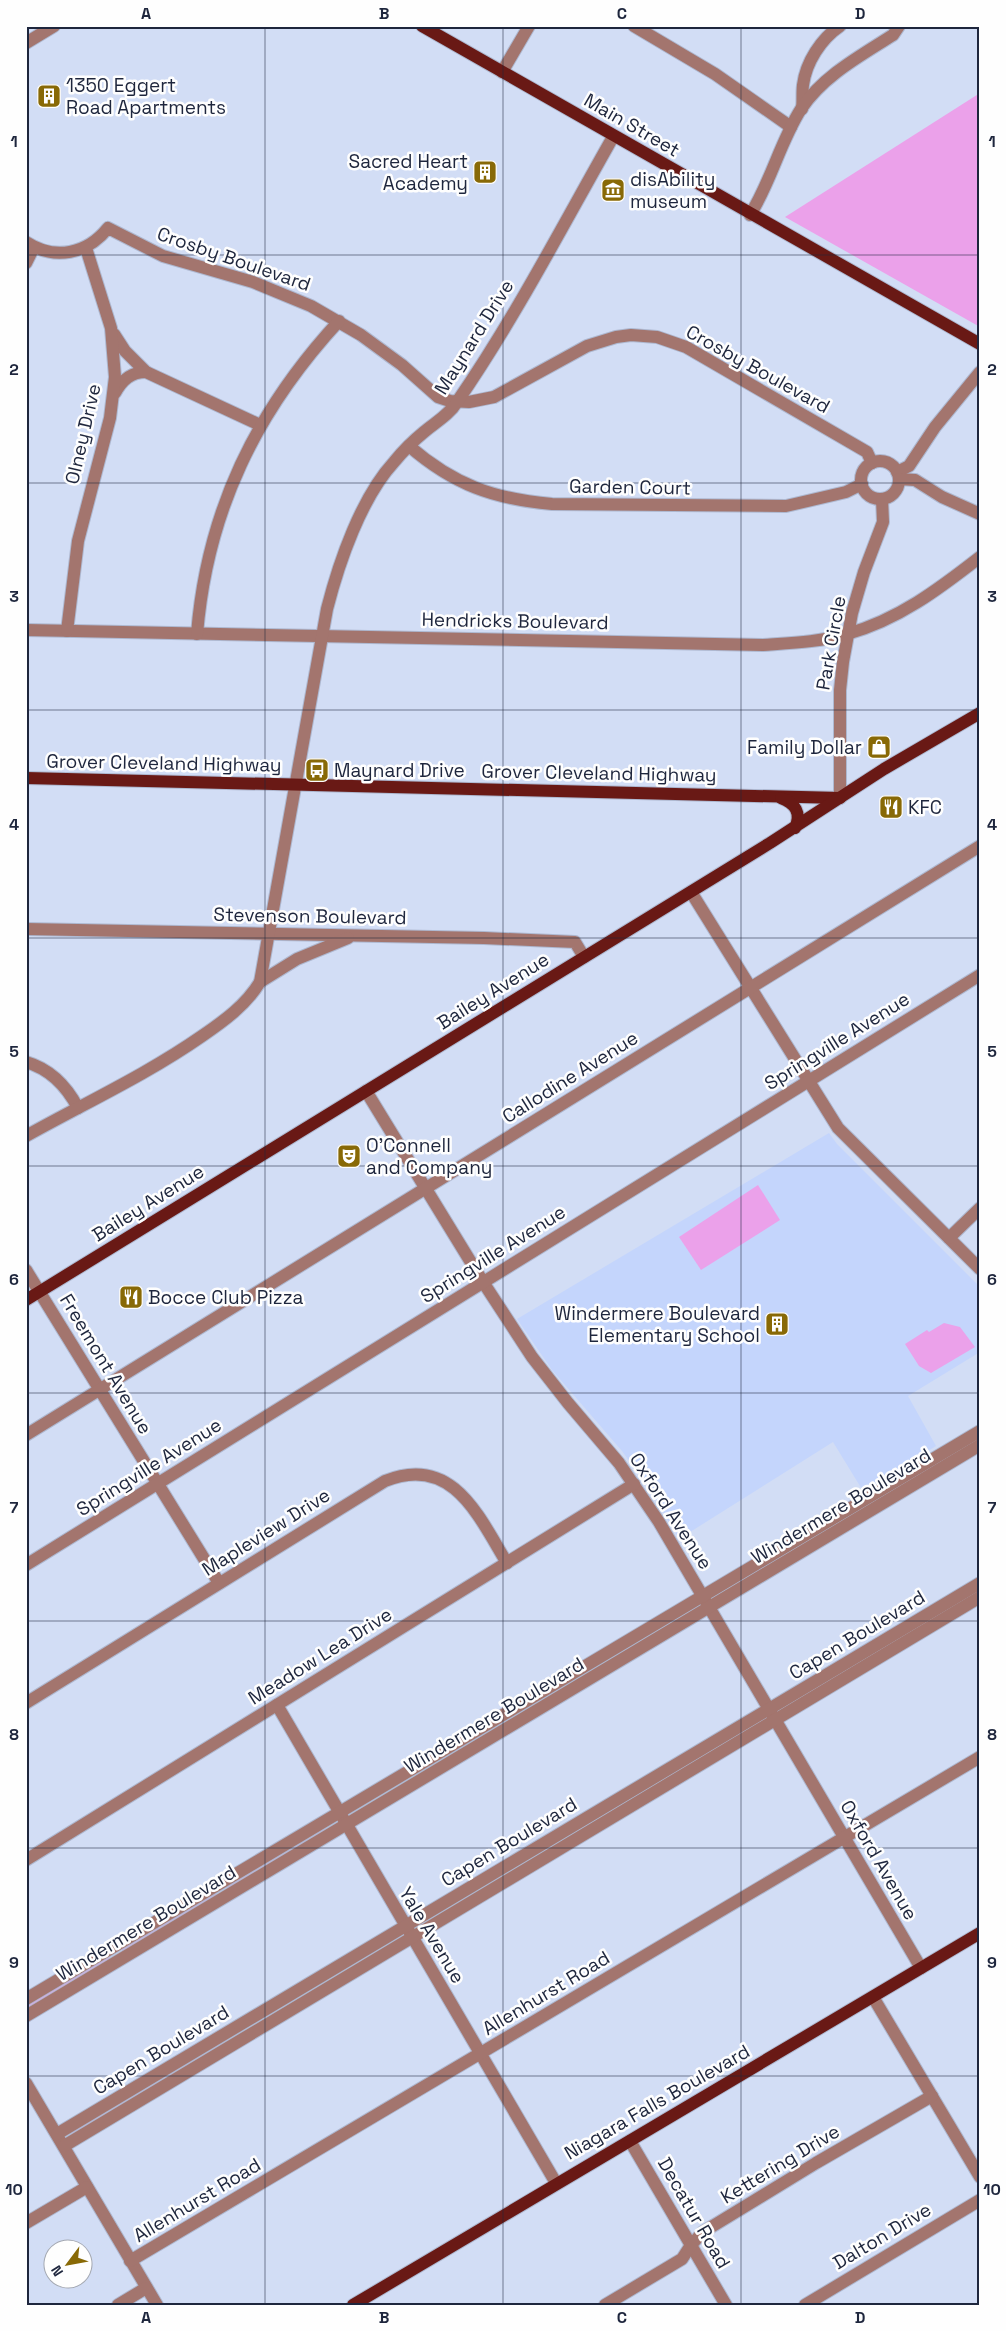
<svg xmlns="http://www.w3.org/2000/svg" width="1006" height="2331" viewBox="0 0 1006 2331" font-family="'Space Grotesk',sans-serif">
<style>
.built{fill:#c4d5fc}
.green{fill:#eba1ea}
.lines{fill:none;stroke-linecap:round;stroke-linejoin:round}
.minor-casing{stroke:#aeb8d0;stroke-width:14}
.major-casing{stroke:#aeb8d0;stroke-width:14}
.minor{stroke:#a3756e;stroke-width:12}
.major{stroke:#691915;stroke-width:12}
.grid{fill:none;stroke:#1e263d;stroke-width:1;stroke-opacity:0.55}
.labels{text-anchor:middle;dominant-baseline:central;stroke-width:5;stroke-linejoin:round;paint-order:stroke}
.poi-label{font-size:19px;fill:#1e263d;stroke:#fefefe;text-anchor:start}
.street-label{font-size:19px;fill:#1e263d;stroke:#fefefe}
.neatline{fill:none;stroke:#1e263d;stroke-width:2}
.grid-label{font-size:16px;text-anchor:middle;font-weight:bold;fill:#1e263d}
</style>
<rect width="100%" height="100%" fill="#d2ddf5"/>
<polygon class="built" points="829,1133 837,1144 980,1287 980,1352 908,1396 936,1446 863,1491 833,1442 679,1539 648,1487 622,1451 552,1370 517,1319"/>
<g class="green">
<polygon points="980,93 980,327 785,217"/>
<polygon points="758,1185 780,1220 701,1270 679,1237"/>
<polygon points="944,1323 960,1327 975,1347 931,1373 919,1366 905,1344 927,1330 929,1332"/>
<polygon points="326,1827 327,1830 229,1889 227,1888 227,1886"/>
<polygon points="215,1893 217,1896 123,1952 122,1951 122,1948"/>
<polygon points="108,1956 111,1959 26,2011 26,2005"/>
<polygon points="228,2039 229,2041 72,2134 71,2133"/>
</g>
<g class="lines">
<g class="minor-casing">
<g id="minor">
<polyline points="634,26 715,74 791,127"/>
<polyline points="26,43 54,26"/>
<polyline points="502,72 529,26"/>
<path d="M 802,109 C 803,101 802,93 803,85 C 806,62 821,39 840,26"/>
<path d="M 750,215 C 771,182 780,142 801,109 C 823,76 860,56 893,35 L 899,26"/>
<path d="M 26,242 C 55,261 87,254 108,228 L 163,256 L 253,282 L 311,306 L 361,335 L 402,365 L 438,397 L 450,401 L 469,402 L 494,397 L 587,346 L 616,337 L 631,335 L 657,337 L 686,347 L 867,452 L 872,463"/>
<polyline points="26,263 34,247"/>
<polyline points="114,334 125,351 146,372 260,425"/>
<path d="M 115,393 C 122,380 131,372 146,372"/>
<path d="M 409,446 C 454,485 494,499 552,504 L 786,506 L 846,492 L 862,484"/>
<circle cx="880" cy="480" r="19"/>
<polyline points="897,472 909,466 935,427 980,372"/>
<polyline points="899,479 915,480 942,497 980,514"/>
<path d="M 26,630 L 763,645 C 791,643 820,642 847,634 C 898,620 939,589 980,557"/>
<polyline points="67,631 78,541 110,418 115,377 111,328 86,248"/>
<path d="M 197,634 C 207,511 256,411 339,321"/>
<polyline points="840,798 840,690 843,662 852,613 864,572 883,522 882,499"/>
<polyline points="691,892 838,1128 980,1269"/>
<polyline points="26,929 484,938 575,942 584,957"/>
<polyline points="260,982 297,959 348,938"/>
<path d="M 26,1062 C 50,1069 67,1087 78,1108"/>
<polyline points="366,1091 483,1282 532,1357 568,1403 619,1463 659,1522 921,1968"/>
<path d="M 26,1136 C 85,1103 146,1075 202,1036 C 224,1021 246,1005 260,982 L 327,609 C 339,562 361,498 394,462 C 403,451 413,441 424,432 C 436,422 449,415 457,402 C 515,318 563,225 613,137"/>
<polyline points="949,1238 980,1208"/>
<polyline points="26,1270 219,1583"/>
<polyline points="26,1435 980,846"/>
<polyline points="26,1565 980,975"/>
<path d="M 26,1703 L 385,1481 C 452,1454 478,1515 507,1563"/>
<polyline points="277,1705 556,2183"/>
<polyline points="26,1860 634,1484"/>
<polyline points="873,1997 980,2177"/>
<polyline points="26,1999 980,1431"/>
<polyline points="26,2016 980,1445"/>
<polyline points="26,2083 157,2305"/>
<polyline points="57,2134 980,1583"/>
<polyline points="630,2141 726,2305"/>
<polyline points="64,2146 980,1597"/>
<polyline points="26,2223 87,2187"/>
<polyline points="130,2261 980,1757"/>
<polyline points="118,2305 146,2288"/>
<polyline points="605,2305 682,2259 691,2245 703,2232 816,2163 932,2096"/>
<polyline points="805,2305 980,2200"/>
</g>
</g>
<g class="major-casing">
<g id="major">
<polyline points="422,26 980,344"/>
<polyline points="26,778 840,798"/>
<path d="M 781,798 C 795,803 802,813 795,828"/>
<polyline points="26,1300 770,843 884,769 980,713"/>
<polyline points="353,2305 980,1933"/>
</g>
</g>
<use href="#minor" class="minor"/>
<use href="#major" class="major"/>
</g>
<path class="grid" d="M 265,26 L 265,2305M 503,26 L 503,2305M 741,26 L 741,2305M 26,255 L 980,255M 26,483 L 980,483M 26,710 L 980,710M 26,938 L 980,938M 26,1166 L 980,1166M 26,1393 L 980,1393M 26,1621 L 980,1621M 26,1848 L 980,1848M 26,2076 L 980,2076"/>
<defs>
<g id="building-square" transform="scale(1.25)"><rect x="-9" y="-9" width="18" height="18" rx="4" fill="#886906" stroke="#fefefe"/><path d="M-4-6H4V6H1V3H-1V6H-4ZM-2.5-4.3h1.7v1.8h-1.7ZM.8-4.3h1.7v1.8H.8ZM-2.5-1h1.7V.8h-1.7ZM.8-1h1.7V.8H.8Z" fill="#fff"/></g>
<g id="museum-square" transform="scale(1.25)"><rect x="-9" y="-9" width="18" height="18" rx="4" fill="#886906" stroke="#fefefe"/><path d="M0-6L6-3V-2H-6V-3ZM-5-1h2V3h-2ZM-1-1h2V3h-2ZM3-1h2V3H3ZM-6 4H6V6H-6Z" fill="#fff"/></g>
<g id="shop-square" transform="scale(1.25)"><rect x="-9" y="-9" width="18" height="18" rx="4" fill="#886906" stroke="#fefefe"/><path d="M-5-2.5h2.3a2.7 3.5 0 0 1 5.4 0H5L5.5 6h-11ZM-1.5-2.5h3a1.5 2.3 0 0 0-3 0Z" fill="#fff"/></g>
<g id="bus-square" transform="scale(1.25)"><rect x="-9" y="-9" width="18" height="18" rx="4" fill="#886906" stroke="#fefefe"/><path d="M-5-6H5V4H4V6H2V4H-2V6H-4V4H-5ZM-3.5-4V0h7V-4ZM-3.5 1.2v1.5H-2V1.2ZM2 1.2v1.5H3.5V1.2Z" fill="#fff"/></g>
<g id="restaurant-square" transform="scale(1.25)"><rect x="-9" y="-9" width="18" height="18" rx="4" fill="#886906" stroke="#fefefe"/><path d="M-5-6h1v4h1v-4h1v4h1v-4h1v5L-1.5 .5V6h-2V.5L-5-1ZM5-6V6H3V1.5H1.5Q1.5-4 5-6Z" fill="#fff"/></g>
<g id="theatre-square" transform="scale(1.25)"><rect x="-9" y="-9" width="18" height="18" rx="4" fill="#886906" stroke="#fefefe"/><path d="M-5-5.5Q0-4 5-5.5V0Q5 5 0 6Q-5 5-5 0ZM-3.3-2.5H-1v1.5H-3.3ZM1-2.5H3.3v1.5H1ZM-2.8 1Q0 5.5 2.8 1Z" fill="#fff"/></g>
</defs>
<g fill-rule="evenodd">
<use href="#building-square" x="49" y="96"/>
<use href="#building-square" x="485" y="172"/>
<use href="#museum-square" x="613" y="190"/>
<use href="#shop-square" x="879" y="747"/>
<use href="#bus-square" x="317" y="770"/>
<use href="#restaurant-square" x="891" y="807"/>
<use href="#theatre-square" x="349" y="1156"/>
<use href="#restaurant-square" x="131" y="1297"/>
<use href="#building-square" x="777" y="1324"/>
</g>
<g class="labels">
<g class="poi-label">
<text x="66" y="85">1350 Eggert<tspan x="66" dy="22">Road Apartments</tspan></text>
<text x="468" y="161" text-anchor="end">Sacred Heart<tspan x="468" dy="22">Academy</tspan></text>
<text x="630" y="179">disAbility<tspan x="630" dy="22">museum</tspan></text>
<text x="862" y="747" text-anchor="end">Family Dollar</text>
<text x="334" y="770">Maynard Drive</text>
<text x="908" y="807">KFC</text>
<text x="366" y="1145">O’Connell<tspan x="366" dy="22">and Company</tspan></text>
<text x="148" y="1297">Bocce Club Pizza</text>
<text x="760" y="1313" text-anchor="end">Windermere Boulevard<tspan x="760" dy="22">Elementary School</tspan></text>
</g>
<g class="street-label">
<text transform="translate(632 125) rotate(30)">Main Street</text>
<text transform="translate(234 259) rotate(19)">Crosby Boulevard</text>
<text transform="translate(474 337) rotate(-58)">Maynard Drive</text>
<text transform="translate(758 369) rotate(29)">Crosby Boulevard</text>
<text transform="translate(83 434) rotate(-77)">Olney Drive</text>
<text transform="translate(630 487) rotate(1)">Garden Court</text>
<text transform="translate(515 621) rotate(1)">Hendricks Boulevard</text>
<text transform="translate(831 643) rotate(-80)">Park Circle</text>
<text transform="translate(164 763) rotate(1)">Grover Cleveland Highway</text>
<text transform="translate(599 773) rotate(1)">Grover Cleveland Highway</text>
<text transform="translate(310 916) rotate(1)">Stevenson Boulevard</text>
<text transform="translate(493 991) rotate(-32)">Bailey Avenue</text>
<text transform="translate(837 1041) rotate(-32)">Springville Avenue</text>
<text transform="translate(570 1077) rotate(-32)">Callodine Avenue</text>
<text transform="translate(148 1203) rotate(-32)">Bailey Avenue</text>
<text transform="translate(493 1254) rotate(-32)">Springville Avenue</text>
<text transform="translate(106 1364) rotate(59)">Freemont Avenue</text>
<text transform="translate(149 1467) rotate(-32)">Springville Avenue</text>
<text transform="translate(841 1506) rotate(-31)">Windermere Boulevard</text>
<text transform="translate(671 1511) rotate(57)">Oxford Avenue</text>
<text transform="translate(266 1532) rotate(-32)">Mapleview Drive</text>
<text transform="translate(857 1635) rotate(-31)">Capen Boulevard</text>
<text transform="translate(320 1656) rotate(-32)">Meadow Lea Drive</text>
<text transform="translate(494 1715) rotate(-31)">Windermere Boulevard</text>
<text transform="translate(509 1842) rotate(-31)">Capen Boulevard</text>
<text transform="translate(879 1860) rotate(60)">Oxford Avenue</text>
<text transform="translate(146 1923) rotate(-31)">Windermere Boulevard</text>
<text transform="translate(432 1935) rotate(59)">Yale Avenue</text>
<text transform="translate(546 1993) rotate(-31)">Allenhurst Road</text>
<text transform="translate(161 2050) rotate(-31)">Capen Boulevard</text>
<text transform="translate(657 2102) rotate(-30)">Niagara Falls Boulevard</text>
<text transform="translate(780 2164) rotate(-31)">Kettering Drive</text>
<text transform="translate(197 2200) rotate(-31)">Allenhurst Road</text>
<text transform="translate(694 2213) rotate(60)">Decatur Road</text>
<text transform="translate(882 2236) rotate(-31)">Dalton Drive</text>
</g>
</g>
<rect width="1006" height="2331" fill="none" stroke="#fefefe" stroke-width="55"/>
<g transform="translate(68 2264) rotate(238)"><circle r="24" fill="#fefefe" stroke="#a4a8b1"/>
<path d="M0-4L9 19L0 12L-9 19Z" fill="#886906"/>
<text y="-8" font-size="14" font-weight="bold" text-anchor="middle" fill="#1e263d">N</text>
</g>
<rect x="28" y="28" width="950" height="2276" class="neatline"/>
<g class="grid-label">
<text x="146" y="19">A</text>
<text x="384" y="19">B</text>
<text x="622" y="19">C</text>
<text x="860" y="19">D</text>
<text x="14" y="147">1</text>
<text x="992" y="147">1</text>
<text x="14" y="375">2</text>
<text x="992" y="375">2</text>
<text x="14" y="602">3</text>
<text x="992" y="602">3</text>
<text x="14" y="830">4</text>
<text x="992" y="830">4</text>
<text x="14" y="1057">5</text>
<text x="992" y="1057">5</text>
<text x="14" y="1285">6</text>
<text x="992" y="1285">6</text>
<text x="14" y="1513">7</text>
<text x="992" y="1513">7</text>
<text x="14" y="1740">8</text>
<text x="992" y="1740">8</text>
<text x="14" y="1968">9</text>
<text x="992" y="1968">9</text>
<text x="14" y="2195">10</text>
<text x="992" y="2195">10</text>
<text x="146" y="2323">A</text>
<text x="384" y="2323">B</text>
<text x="622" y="2323">C</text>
<text x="860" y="2323">D</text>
</g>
</svg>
